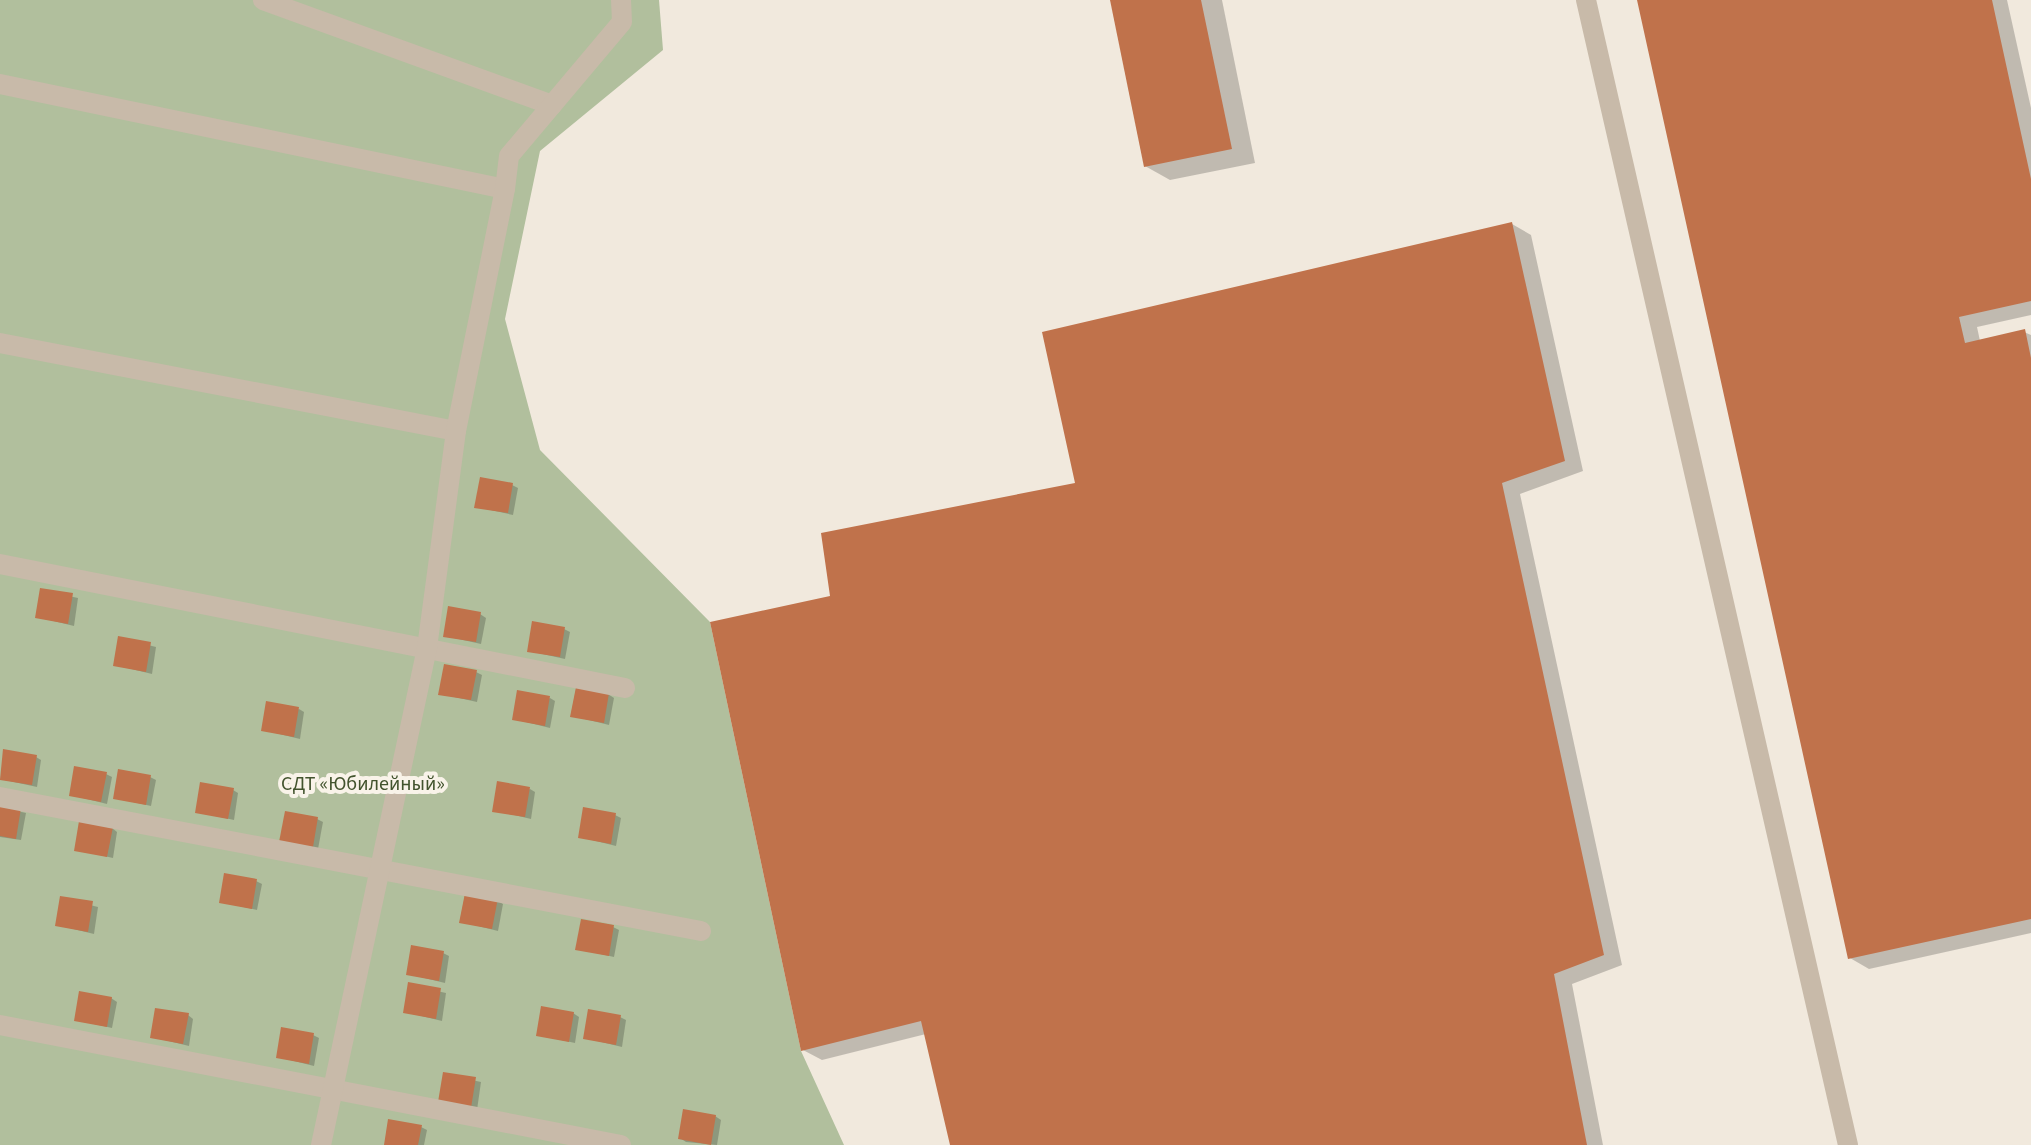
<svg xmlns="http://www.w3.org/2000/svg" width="2031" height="1145" viewBox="0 0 2031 1145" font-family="'Source Sans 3',sans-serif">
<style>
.green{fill:#b1bf9d}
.shadow{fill:#0003}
.building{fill:#c0724b}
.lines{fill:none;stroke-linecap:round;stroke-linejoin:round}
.minor{stroke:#c8baa9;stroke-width:20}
.labels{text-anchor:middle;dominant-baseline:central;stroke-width:8;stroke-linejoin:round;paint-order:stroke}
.park-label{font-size:20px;fill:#42532d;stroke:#f9f3e9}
</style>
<rect width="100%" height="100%" fill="#f1e9dd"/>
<polygon class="green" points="0,0 659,0 663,50 540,151 505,319 540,450 710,622 801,1051 844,1145 0,1145"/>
<g class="shadow">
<polygon points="1112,0 1222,0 1255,163 1170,180 1145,166"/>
<polygon points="1639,0 2007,0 2031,108 2031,315 1977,327 1980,341 2024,332 2031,335 2031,933 1869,969 1850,958"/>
<polygon points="1512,224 1531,235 1583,471 1520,494 1622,965 1572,984 1603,1145 952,1145 926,1034 822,1060 803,1050 832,598 1078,484"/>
<polygon points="512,485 518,488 513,515 477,507"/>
<polygon points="42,590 78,598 74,626 37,617"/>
<polygon points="480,614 486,618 481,644 445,636"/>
<polygon points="564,629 570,632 565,659 529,651"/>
<polygon points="120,638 156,647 152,674 115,665"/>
<polygon points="476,672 482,675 477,702 441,694"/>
<polygon points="608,694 614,698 609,725 573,716"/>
<polygon points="550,698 555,701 550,728 514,719"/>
<polygon points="299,709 304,712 300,739 263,730"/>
<polygon points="36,757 41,760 37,787 0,779"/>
<polygon points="106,774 112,777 107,804 71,795"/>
<polygon points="150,777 156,780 151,806 115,798"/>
<polygon points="530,789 535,792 531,819 494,810"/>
<polygon points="233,790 238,793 234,820 197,812"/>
<polygon points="0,807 26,813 21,840 0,837"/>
<polygon points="615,815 621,818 616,846 580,837"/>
<polygon points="317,819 323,822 318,849 287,844"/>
<polygon points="112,828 117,832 113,858 77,850"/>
<polygon points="256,881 262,884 257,910 221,902"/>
<polygon points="62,898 98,907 94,934 57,925"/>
<polygon points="497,900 503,904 498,931 462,922"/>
<polygon points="613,927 619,930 614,957 578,949"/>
<polygon points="443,953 449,956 445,983 408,974"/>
<polygon points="410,985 446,993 442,1021 405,1012"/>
<polygon points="111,998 117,1002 112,1028 76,1020"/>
<polygon points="573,1013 579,1017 575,1043 538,1035"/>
<polygon points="188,1015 193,1019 189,1046 152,1037"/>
<polygon points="620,1017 626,1020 622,1047 585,1038"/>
<polygon points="313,1035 319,1038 314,1066 278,1057"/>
<polygon points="445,1074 481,1082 477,1110 446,1104"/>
<polygon points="715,1116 721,1120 717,1145 686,1142 680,1138"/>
<polygon points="421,1127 427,1130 424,1145 386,1145"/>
</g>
<g class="building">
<polygon points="1110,0 1201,0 1232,149 1144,167"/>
<polygon points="1637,0 1992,0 2031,179 2031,301 1959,317 1965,343 2025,329 2031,358 2031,919 1848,959"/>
<polygon points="1512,222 1565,461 1502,483 1604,955 1554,974 1587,1145 950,1145 921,1021 801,1051 710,622 830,596 821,533 1075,483 1042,332"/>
<polygon points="480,477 513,483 508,513 474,508"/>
<polygon points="40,588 73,593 68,624 35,618"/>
<polygon points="448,606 481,612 476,642 443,637"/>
<polygon points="532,621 565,627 560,657 527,652"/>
<polygon points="118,636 151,642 146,672 113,666"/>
<polygon points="444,664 477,670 471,700 438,695"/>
<polygon points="576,687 609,693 604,723 570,717"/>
<polygon points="517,690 550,696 545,726 512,720"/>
<polygon points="266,701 299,707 294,737 261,731"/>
<polygon points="3,749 37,755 32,785 0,780"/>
<polygon points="74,766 107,772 101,802 69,796"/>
<polygon points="118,769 151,775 146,805 113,799"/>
<polygon points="497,781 530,787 525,817 492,812"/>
<polygon points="200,782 234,788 228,819 195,813"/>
<polygon points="0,805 21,808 16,839 0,836"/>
<polygon points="583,807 616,813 611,844 578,838"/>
<polygon points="285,811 318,817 313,847 279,842"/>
<polygon points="79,821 113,827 107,857 74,851"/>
<polygon points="224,873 257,879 252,909 219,903"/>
<polygon points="465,893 498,898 492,929 459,923"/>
<polygon points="60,896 93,901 88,932 55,926"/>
<polygon points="581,919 614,925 609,956 575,950"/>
<polygon points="411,945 444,951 439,981 406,975"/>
<polygon points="408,982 441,988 436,1019 403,1013"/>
<polygon points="79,991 112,997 107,1027 74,1021"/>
<polygon points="541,1006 574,1012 569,1042 536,1036"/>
<polygon points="155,1008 189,1013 183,1044 150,1038"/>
<polygon points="588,1009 621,1015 616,1045 583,1039"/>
<polygon points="281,1027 314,1033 309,1064 276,1058"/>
<polygon points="443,1072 476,1077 471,1108 438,1102"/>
<polygon points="683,1109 716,1115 711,1145 678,1139"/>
<polygon points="388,1119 422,1125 418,1145 384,1145"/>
</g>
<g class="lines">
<g class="minor">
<polyline points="263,0 552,105"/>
<polyline points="1586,0 1848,1145"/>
<polyline points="0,84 505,189"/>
<polyline points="0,343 456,431"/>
<polyline points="0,564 625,688"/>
<polyline points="0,797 701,931"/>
<polyline points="0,1025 621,1145"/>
<polyline points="321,1145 427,648 456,431 505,189 509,156 622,22 621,0"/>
</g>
</g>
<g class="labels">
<g class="park-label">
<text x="363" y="784">СДТ «Юбилейный»</text>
</g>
</g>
</svg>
